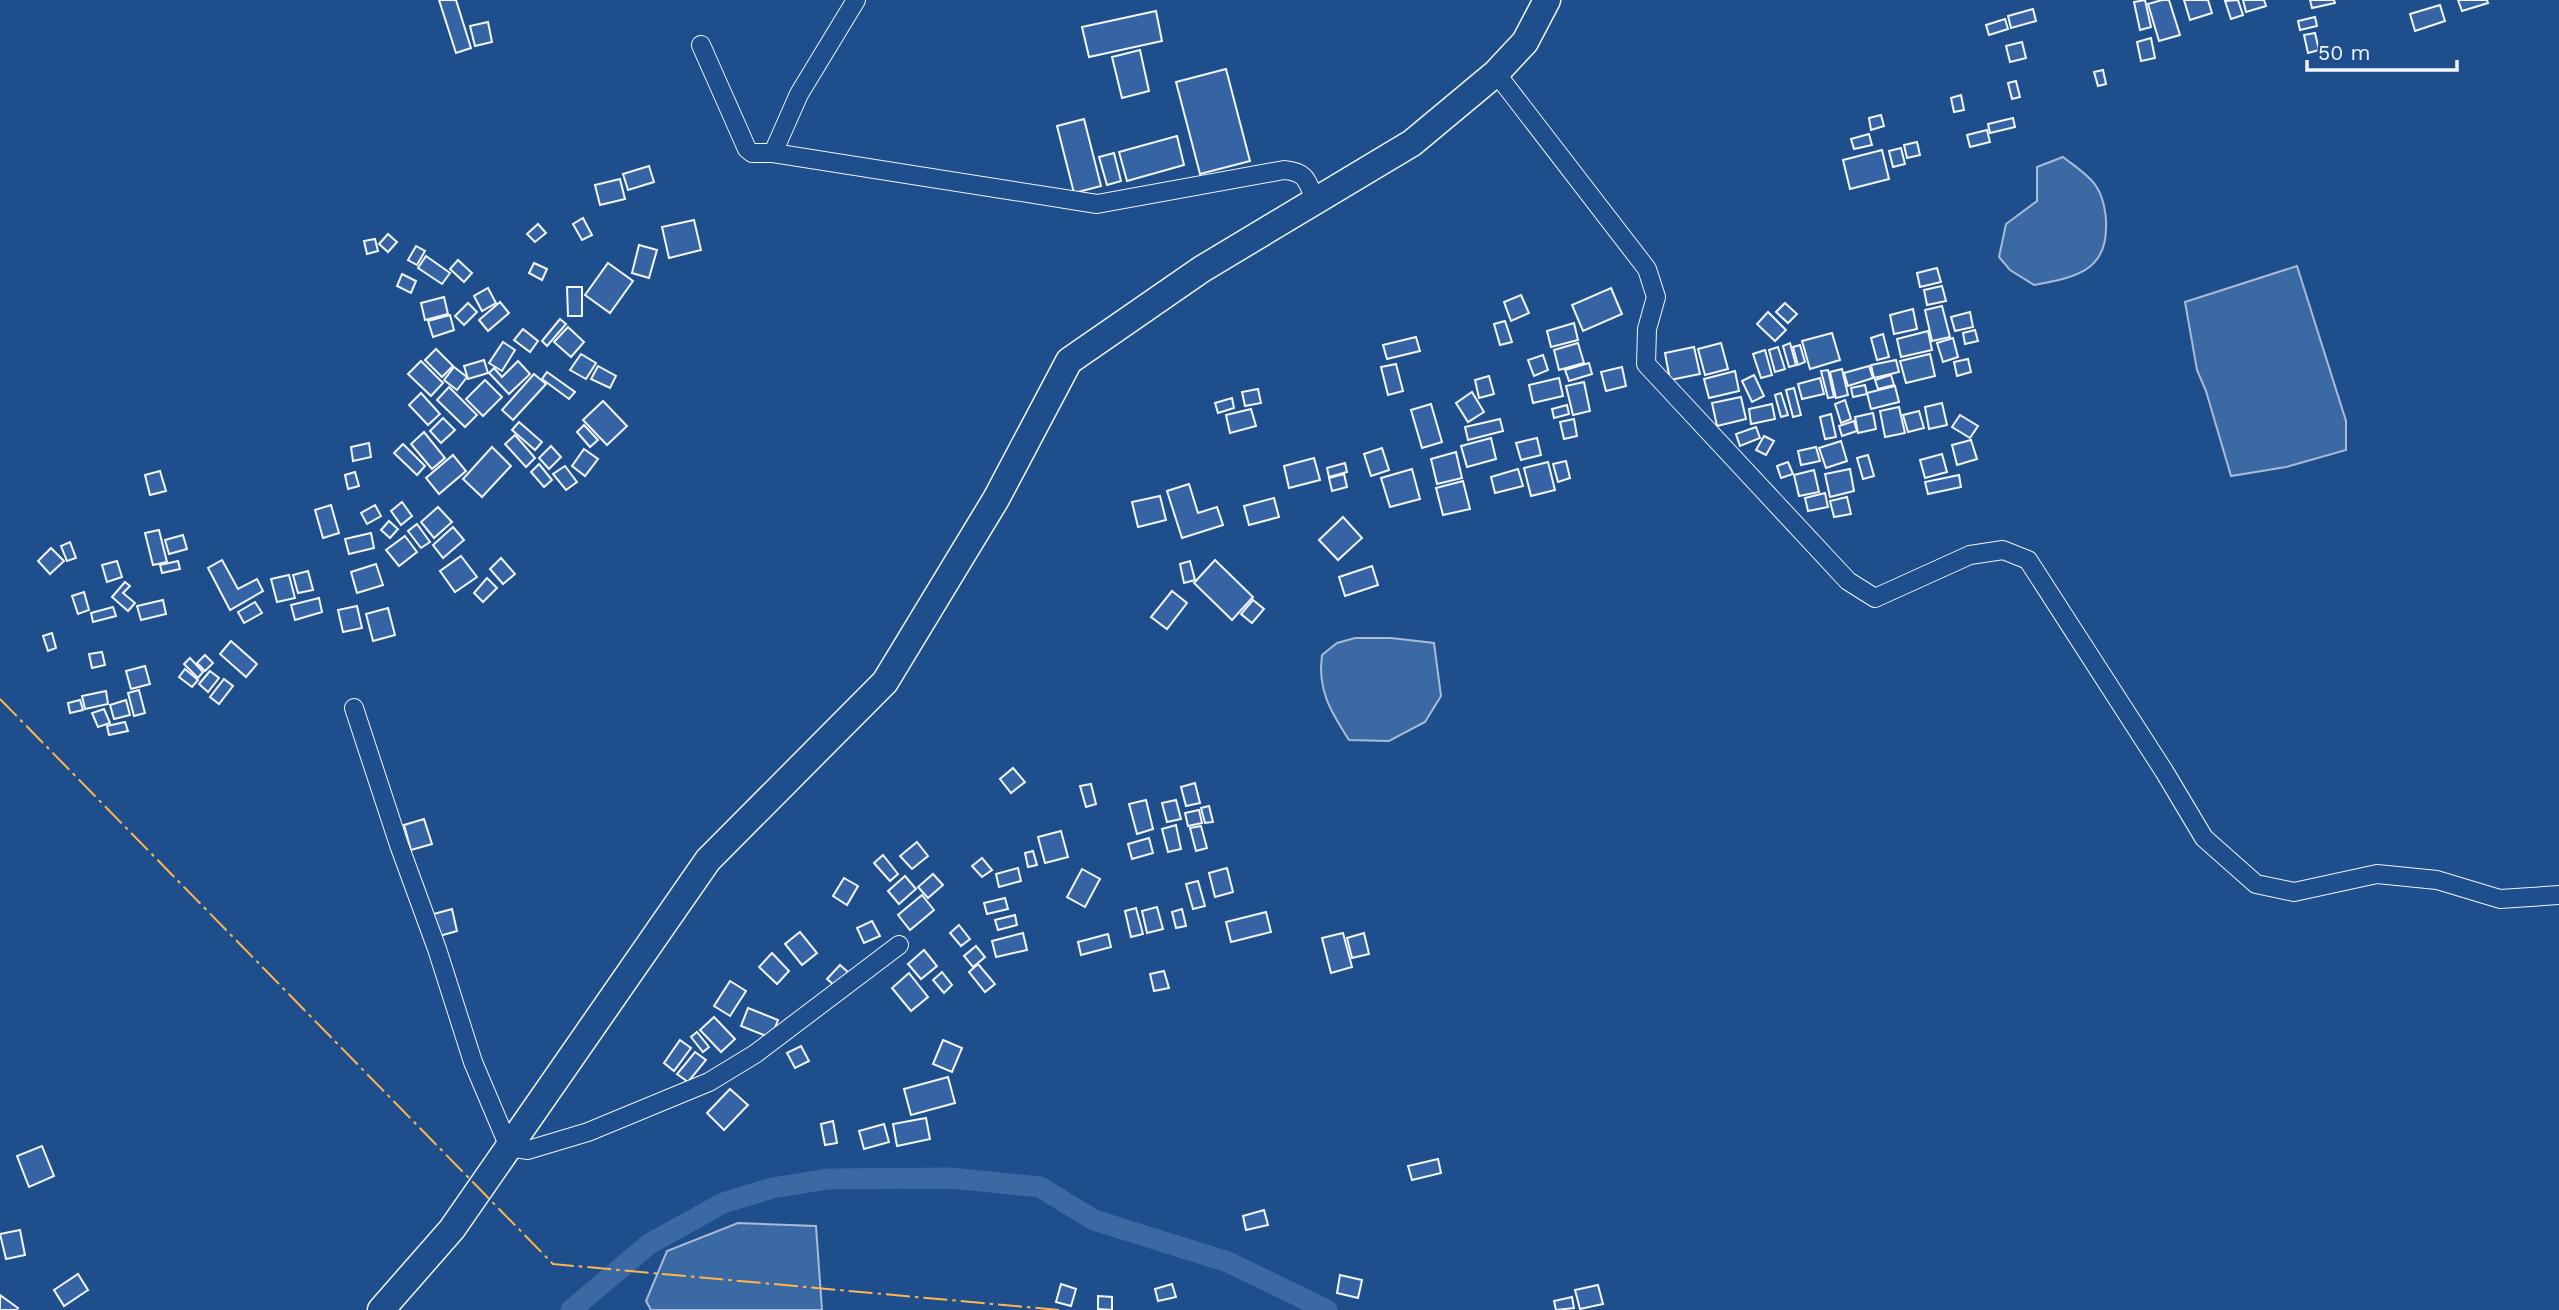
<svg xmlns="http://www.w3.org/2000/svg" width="2559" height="1310" viewBox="0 0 2559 1310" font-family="'Work Sans',sans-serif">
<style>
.water{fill:#3b69a3;stroke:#a8bbd7;stroke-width:2}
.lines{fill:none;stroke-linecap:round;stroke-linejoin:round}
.canal{stroke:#3b69a3;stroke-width:21}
.building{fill:#3563a3;stroke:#f2f6ff;stroke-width:2}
.street-casing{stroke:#f2f6ff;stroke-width:20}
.secondary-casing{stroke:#f2f6ff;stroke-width:29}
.street{stroke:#1f4e8c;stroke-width:18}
.secondary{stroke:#1f4e8c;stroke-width:26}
.power{stroke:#ffb74d;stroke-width:2;stroke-dasharray:24 5 3.5 5;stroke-linecap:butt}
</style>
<rect width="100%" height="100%" fill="#1f4e8c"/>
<g class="water">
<path d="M 2063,157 C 2073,165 2089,175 2096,186 C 2103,196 2107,215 2106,228 C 2106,273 2071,278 2034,285 L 2010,270 L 1999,257 L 2006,224 L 2037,201 L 2037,167 Z"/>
<polygon points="2297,266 2346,421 2346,450 2286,467 2231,476 2206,391 2197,370 2185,302"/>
<path d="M 1355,638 L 1391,638 L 1434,643 L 1441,696 L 1425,722 L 1389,741 L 1349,740 C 1331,712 1317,690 1322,655 L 1337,643 Z"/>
<polygon points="738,1223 816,1226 822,1310 651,1310 646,1301 667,1251"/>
</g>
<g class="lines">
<polyline class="canal" points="571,1310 649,1244 723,1203 772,1188 828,1179 951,1178 1040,1187 1094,1220 1228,1262 1327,1310"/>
</g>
<g class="building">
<polygon points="439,0 456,0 471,48 456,53"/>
<polygon points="2145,0 2151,27 2140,30 2134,2"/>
<polygon points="2162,0 2169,0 2180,35 2159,41 2148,4"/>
<polygon points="2184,0 2208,0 2212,13 2190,20"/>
<polygon points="2238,0 2243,15 2231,19 2225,1"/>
<polygon points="2243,0 2264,0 2266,6 2246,12"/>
<polygon points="2310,0 2334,0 2335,3 2312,8"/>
<polygon points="2458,0 2487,0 2488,3 2462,11"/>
<polygon points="2440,5 2445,21 2415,31 2410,14"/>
<polygon points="2033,9 2036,21 2011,28 2008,16"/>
<polygon points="1156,11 1162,41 1089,57 1082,27"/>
<polygon points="2315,17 2317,26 2300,30 2298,21"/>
<polygon points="2005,19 2008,29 1989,35 1986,25"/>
<polygon points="488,22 492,42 475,46 470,26"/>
<polygon points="2315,33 2319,50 2308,53 2304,35"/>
<polygon points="2151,38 2155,58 2141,61 2137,42"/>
<polygon points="2022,42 2026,58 2010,62 2006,46"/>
<polygon points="1140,50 1149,91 1122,98 1112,57"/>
<polygon points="1226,69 1250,161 1200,174 1176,82"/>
<polygon points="2103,70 2106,84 2098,86 2094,72"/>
<polygon points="2016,81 2020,97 2012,99 2008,83"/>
<polygon points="1961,95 1964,110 1954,112 1951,98"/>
<polygon points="1881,115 1884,126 1871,130 1869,118"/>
<polygon points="2013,118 2015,127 1990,133 1988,124"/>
<polygon points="1084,119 1101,186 1074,193 1057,126"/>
<polygon points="1987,130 1990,142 1970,147 1967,135"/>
<polygon points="1869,134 1872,145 1854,149 1851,139"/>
<polygon points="1177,136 1184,165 1127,181 1119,152"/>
<polygon points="1917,142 1920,155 1907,158 1904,145"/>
<polygon points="1901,148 1905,164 1893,167 1889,151"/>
<polygon points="1882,150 1889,179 1850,189 1843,160"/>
<polygon points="1114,153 1121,181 1107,185 1099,157"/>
<polygon points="649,166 654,182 628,190 623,174"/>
<polygon points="620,179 625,199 600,205 595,185"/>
<polygon points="583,218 592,235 582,240 573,224"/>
<polygon points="694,220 701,250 669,258 662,227"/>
<polygon points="538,224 546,233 535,242 527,234"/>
<polygon points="388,234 397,242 388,252 379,244"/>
<polygon points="375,239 378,251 367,254 364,241"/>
<polygon points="639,245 657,250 649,278 632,273"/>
<polygon points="416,246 425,251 417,265 408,260"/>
<polygon points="426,256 450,273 442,284 418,268"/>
<polygon points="458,260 472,273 464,282 450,269"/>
<polygon points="534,263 547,269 542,280 529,273"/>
<polygon points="608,263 633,281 610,313 585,295"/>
<polygon points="1937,268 1941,282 1920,287 1917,273"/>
<polygon points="402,274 416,281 411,293 397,286"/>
<polygon points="1942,286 1946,301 1927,305 1924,290"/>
<polygon points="567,287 582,287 582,316 568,316"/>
<polygon points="488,288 496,303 482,311 474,296"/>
<polygon points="1611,288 1622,314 1583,331 1572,305"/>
<polygon points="1521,295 1529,313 1511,321 1504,302"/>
<polygon points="444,297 448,314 425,320 421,303"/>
<polygon points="500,302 509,313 488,331 479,320"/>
<polygon points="468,303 477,312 464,325 455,316"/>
<polygon points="1785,303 1797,314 1788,323 1776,312"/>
<polygon points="1942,306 1950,337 1932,341 1925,310"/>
<polygon points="1913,309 1917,329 1894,334 1890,315"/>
<polygon points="1768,312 1786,330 1775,341 1757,324"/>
<polygon points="1970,312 1973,327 1955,331 1951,317"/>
<polygon points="450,315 454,330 433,337 428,321"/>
<polygon points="560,319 566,324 547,346 542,341"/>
<polygon points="1505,321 1512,342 1500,345 1494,324"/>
<polygon points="1574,323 1578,340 1551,347 1547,331"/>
<polygon points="568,327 584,342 571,357 554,342"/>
<polygon points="523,329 538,341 530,352 514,340"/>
<polygon points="1975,330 1978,341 1965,344 1963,333"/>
<polygon points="1928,331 1932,350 1901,357 1897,339"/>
<polygon points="1832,333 1840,360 1810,369 1802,341"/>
<polygon points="1883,334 1889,357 1877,360 1871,338"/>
<polygon points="1416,337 1420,351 1387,359 1383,345"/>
<polygon points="1953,338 1958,357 1943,362 1937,343"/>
<polygon points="503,342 515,350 502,371 489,363"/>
<polygon points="1578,343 1584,363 1559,370 1554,350"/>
<polygon points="1721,343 1728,369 1705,375 1698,349"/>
<polygon points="1790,343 1796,365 1789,367 1783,346"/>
<polygon points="1800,345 1805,362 1798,365 1793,347"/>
<polygon points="1694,347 1700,374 1670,380 1665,353"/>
<polygon points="1778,347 1785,369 1775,372 1769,350"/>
<polygon points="436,349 453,366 442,377 425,360"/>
<polygon points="1765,350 1772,375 1761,378 1753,354"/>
<polygon points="581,354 596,363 586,379 570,370"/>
<polygon points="1930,354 1935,376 1906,383 1900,361"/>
<polygon points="1543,355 1548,370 1534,376 1528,360"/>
<polygon points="1968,359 1971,372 1957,376 1954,362"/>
<polygon points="484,360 488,373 468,379 464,366"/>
<polygon points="1896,360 1899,372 1874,378 1871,365"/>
<polygon points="421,361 443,383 431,396 408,374"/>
<polygon points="518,361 530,374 509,394 489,373 494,368 502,377"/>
<polygon points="1589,363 1592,374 1569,381 1565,370"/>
<polygon points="1396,364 1403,391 1388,395 1381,367"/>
<polygon points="598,366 616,376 610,388 591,379"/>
<polygon points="1869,366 1873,378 1848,386 1844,373"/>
<polygon points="454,367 467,377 457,390 444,380"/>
<polygon points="1622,367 1626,386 1606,391 1601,372"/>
<polygon points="1842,369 1848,395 1836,398 1830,372"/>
<polygon points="1828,370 1834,397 1828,398 1821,371"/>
<polygon points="1735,371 1739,391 1709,398 1704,379"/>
<polygon points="547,372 575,392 569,399 542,379"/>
<polygon points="534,374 546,384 513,420 502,410"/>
<polygon points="1754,375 1764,396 1752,402 1742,381"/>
<polygon points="1891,375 1894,385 1878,389 1875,380"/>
<polygon points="1489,376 1494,394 1479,398 1475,380"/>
<polygon points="1559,378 1563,396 1533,403 1529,385"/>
<polygon points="1820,378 1824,394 1802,399 1798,384"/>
<polygon points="485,380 502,397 483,416 466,399"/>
<polygon points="1584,382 1590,411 1573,415 1566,386"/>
<polygon points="1865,385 1867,394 1853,397 1851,388"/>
<polygon points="1895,386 1899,402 1871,409 1867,393"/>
<polygon points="449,387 477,415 465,427 437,400"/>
<polygon points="1794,388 1801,415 1793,417 1786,390"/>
<polygon points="1258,389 1261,403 1245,406 1242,392"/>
<polygon points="1472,392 1484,412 1468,422 1456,403"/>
<polygon points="421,393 440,414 428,425 409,405"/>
<polygon points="1781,393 1788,415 1781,417 1775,395"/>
<polygon points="1741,397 1746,419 1717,426 1712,403"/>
<polygon points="1232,398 1234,408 1218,413 1215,403"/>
<polygon points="1845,400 1851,419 1841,423 1835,404"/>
<polygon points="603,401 627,426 607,445 583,420"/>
<polygon points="1942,403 1947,425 1929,429 1925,407"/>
<polygon points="1431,404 1442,442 1422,448 1411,410"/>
<polygon points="1772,404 1775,419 1751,424 1749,409"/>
<polygon points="1567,405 1569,414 1554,418 1552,409"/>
<polygon points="1899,407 1905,433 1885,437 1880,411"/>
<polygon points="1251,409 1256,426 1230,433 1226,415"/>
<polygon points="1919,411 1924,428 1908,432 1903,415"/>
<polygon points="1873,413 1876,429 1858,433 1855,417"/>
<polygon points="1831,414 1836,437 1825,439 1820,417"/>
<polygon points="1960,415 1978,426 1970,438 1952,427"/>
<polygon points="443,418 455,430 441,443 430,431"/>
<polygon points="1500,419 1503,431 1468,440 1465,427"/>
<polygon points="1574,419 1577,436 1564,439 1560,422"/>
<polygon points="1854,421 1857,431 1842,436 1839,426"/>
<polygon points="519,422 542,442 535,450 512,430"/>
<polygon points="584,425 598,440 590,447 577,432"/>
<polygon points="1756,427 1760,438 1740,446 1736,434"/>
<polygon points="424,432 445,458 432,469 411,444"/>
<polygon points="515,435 535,458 526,467 505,444"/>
<polygon points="1764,436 1774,441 1766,455 1756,450"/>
<polygon points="1491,438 1496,459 1467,467 1461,446"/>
<polygon points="1537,438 1541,455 1521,460 1516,443"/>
<polygon points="1971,440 1977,459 1957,465 1952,445"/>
<polygon points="1841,441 1847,461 1826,468 1819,448"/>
<polygon points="369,443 371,457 353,461 351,447"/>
<polygon points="403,444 425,466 417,475 394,453"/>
<polygon points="551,446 561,457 549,469 539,458"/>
<polygon points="492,447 511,466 482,497 463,479"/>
<polygon points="1816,447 1820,461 1801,465 1798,451"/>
<polygon points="1382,448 1389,470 1371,476 1364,454"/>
<polygon points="584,449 598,459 585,476 572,466"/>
<polygon points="1456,452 1462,478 1437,484 1431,459"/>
<polygon points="1942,454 1947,472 1925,478 1920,460"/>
<polygon points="453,455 466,471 439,494 426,478"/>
<polygon points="1868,455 1874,476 1863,479 1857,458"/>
<polygon points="1314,458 1320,480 1289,488 1284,466"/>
<polygon points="1566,461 1570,478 1558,482 1553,464"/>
<polygon points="1548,462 1555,490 1531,496 1524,468"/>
<polygon points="1788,462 1793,474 1781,478 1777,466"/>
<polygon points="1345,463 1347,472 1329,477 1327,468"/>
<polygon points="539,464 552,480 544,487 531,472"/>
<polygon points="565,466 577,482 566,490 553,474"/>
<polygon points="1412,469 1420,499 1390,507 1381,478"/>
<polygon points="1518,469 1523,486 1495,493 1491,477"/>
<polygon points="1850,469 1854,491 1830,497 1825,474"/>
<polygon points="1814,470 1819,492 1799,496 1794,475"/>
<polygon points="160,471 166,491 150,495 145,475"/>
<polygon points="355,472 359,486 348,489 345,475"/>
<polygon points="1344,474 1347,487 1332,491 1329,478"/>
<polygon points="1959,475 1961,487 1928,494 1925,482"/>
<polygon points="1463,481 1470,509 1443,515 1436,488"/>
<polygon points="1189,484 1198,513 1217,507 1223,525 1182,538 1167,491"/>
<polygon points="1825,493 1828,507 1808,511 1805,498"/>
<polygon points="1160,496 1166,520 1138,527 1132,502"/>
<polygon points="1847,497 1851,514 1834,517 1830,501"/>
<polygon points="1274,498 1279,517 1249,525 1244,506"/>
<polygon points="402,502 412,516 401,525 391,511"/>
<polygon points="331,505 339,533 323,538 315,510"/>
<polygon points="375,505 381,516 367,524 361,513"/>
<polygon points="438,507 452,522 434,538 421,522"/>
<polygon points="1343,517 1362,538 1338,560 1319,540"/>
<polygon points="389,521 398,529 390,538 381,530"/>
<polygon points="417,524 430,542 421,548 408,531"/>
<polygon points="453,527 464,540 443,558 433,545"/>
<polygon points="159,530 167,562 153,565 145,533"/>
<polygon points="371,533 374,548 349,554 345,539"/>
<polygon points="183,535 187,549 169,554 165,540"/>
<polygon points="405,536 417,552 399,566 386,550"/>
<polygon points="70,542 76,558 67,561 61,546"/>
<polygon points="51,548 64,561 50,574 38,561"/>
<polygon points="461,556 477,577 455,592 440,571"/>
<polygon points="501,558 515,574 503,584 490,569"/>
<polygon points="222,560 238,589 257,579 263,591 230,610 208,568"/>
<polygon points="1215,560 1253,597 1232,620 1194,583"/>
<polygon points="117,561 122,577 107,582 102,565"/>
<polygon points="178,561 180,569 162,573 160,565"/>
<polygon points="1190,561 1195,580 1184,583 1180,564"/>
<polygon points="376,564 383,585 357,593 351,572"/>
<polygon points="1372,566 1378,585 1345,596 1339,577"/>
<polygon points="308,571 313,590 298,593 293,575"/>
<polygon points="289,575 295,598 277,602 271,579"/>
<polygon points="487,578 497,588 483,602 474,593"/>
<polygon points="125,582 130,586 123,593 135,603 128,611 112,597"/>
<polygon points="1172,591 1187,603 1167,629 1151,617"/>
<polygon points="84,592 89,610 78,614 72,596"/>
<polygon points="319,598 322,612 295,620 291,605"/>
<polygon points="163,600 166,614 141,620 137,606"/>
<polygon points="1253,600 1264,609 1252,623 1241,614"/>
<polygon points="255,602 262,613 244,623 238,612"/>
<polygon points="357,606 362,628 343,632 338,610"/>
<polygon points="113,607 116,616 93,622 91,613"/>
<polygon points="388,608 395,635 373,641 366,614"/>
<polygon points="52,633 56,648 48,651 43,636"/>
<polygon points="231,641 257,664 246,677 220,654"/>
<polygon points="102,652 105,665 92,668 89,654"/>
<polygon points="205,655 213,663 205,671 197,663"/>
<polygon points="190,658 203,672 198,678 184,664"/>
<polygon points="145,666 150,684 131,689 126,671"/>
<polygon points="185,669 198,680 192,687 179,677"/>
<polygon points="210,671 219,678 208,692 199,684"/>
<polygon points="224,679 233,686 219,704 210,697"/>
<polygon points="139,690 145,713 134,716 128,693"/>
<polygon points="106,691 108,704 85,709 82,696"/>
<polygon points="80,700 83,710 70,713 68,703"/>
<polygon points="126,700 130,715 114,719 110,705"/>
<polygon points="104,709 110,723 98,727 92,713"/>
<polygon points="125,722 128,731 109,735 107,726"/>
<polygon points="1013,768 1025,782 1011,793 1000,779"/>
<polygon points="1195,783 1200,803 1186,806 1181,787"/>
<polygon points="1091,784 1096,804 1086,807 1080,786"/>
<polygon points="1146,800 1153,829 1137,834 1129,804"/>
<polygon points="1176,800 1181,819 1167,822 1162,803"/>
<polygon points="1209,806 1213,822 1205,823 1201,808"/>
<polygon points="1199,810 1202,823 1188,826 1185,813"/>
<polygon points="424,819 432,844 411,850 404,825"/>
<polygon points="1176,825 1181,849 1168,852 1162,829"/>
<polygon points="1201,826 1207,848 1196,851 1190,828"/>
<polygon points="1061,831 1068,857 1045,863 1038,837"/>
<polygon points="1149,838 1153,853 1132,859 1128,844"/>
<polygon points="917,842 928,856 912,869 900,856"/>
<polygon points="1033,851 1037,865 1028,867 1025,853"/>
<polygon points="883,855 898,874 890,881 874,863"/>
<polygon points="982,858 992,870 982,877 972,866"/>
<polygon points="1018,868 1021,881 999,887 996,874"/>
<polygon points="1227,868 1233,892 1215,897 1209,873"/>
<polygon points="1082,869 1100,879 1085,907 1067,897"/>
<polygon points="933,874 943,885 928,898 918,887"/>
<polygon points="905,876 916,889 899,904 888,891"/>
<polygon points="844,878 858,886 847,905 833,896"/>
<polygon points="1198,881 1205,906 1193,909 1186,884"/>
<polygon points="922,895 934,910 910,930 898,915"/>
<polygon points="1005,898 1008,909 987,914 984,903"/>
<polygon points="1157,907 1163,929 1147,933 1142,911"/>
<polygon points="1136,908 1143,934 1131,937 1125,911"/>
<polygon points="452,909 457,931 436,937 430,915"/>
<polygon points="1182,909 1186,926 1176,928 1172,912"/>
<polygon points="1266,912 1271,932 1231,942 1226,922"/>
<polygon points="1015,915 1017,925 998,930 995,920"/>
<polygon points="872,921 880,936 864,943 857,928"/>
<polygon points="959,925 970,939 961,946 950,933"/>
<polygon points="800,932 817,953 802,965 785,944"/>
<polygon points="1023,933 1027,950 996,957 992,941"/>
<polygon points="1343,933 1352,967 1331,973 1322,938"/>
<polygon points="1364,933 1369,954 1352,958 1347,938"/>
<polygon points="1108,934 1111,947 1081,955 1078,942"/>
<polygon points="976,946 985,957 973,967 964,956"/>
<polygon points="924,950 937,966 921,979 908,964"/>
<polygon points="772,953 789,971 777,984 759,967"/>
<polygon points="978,964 995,984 985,992 969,972"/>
<polygon points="840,965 848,972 835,986 827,979"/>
<polygon points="1164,971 1169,988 1154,991 1150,974"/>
<polygon points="942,972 952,985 944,993 933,980"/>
<polygon points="909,973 928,997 911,1011 892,988"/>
<polygon points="730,981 746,991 730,1016 714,1006"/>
<polygon points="748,1008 778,1020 771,1038 741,1026"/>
<polygon points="714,1017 735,1039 721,1052 700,1030"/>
<polygon points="697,1032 709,1047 703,1052 691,1037"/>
<polygon points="680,1040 691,1048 674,1071 664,1063"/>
<polygon points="943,1040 962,1048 952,1072 933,1064"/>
<polygon points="801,1046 809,1061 795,1068 787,1053"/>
<polygon points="695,1052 706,1060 688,1082 677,1074"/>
<polygon points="948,1077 955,1103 911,1115 904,1089"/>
<polygon points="730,1089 748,1105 724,1130 707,1113"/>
<polygon points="926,1118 930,1139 897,1146 893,1124"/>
<polygon points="833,1121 837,1143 825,1145 821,1124"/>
<polygon points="884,1124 889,1142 864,1149 859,1131"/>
<polygon points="42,1146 54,1176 29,1187 17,1156"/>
<polygon points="1438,1159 1441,1173 1412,1180 1408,1166"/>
<polygon points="1264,1210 1268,1225 1246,1230 1243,1216"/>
<polygon points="20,1230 25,1255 6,1259 0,1234"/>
<polygon points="78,1274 88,1290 64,1306 54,1290"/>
<polygon points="1340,1275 1362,1280 1358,1298 1337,1293"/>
<polygon points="1061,1284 1076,1289 1071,1306 1056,1302"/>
<polygon points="1172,1284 1176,1297 1158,1301 1155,1289"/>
<polygon points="1598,1285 1603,1304 1580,1309 1575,1290"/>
<polygon points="0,1295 18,1308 17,1310 0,1310"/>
<polygon points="1098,1296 1112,1297 1112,1310 1098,1309"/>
<polygon points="1572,1297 1574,1308 1556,1310 1554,1301"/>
</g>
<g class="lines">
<g class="street-casing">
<g id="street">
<path d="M 701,45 L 747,149 L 752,153 L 773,153 L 1097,204 L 1284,170 C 1307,172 1307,181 1315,200"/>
<polyline points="1496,73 1647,269 1656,297 1647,329 1646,364 1848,581 1875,598 1970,555 2003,550 2028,560 2164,771 2204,838 2256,884 2294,892 2377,874 2437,880 2500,899 2559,895"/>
<polyline points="773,153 799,94 856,0"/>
<polyline points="354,708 399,845 437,949 473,1062 509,1147 528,1150 588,1132 709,1082 755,1054 899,945"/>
</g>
</g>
<g class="secondary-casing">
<polyline id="secondary" points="381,1310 452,1229 708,860 885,682 996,499 1069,361 1202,269 1412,143 1496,73 1525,42 1547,0"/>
</g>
<use href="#street" class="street"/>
<use href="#secondary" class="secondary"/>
<polyline class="power" points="0,699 553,1264 1059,1310"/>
</g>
<path d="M2307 60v10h150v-10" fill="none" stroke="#f2f6ff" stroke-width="3.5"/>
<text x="2318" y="60" font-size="21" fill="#f2f6ff" stroke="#1f4e8c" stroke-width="5" paint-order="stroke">50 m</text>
</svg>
